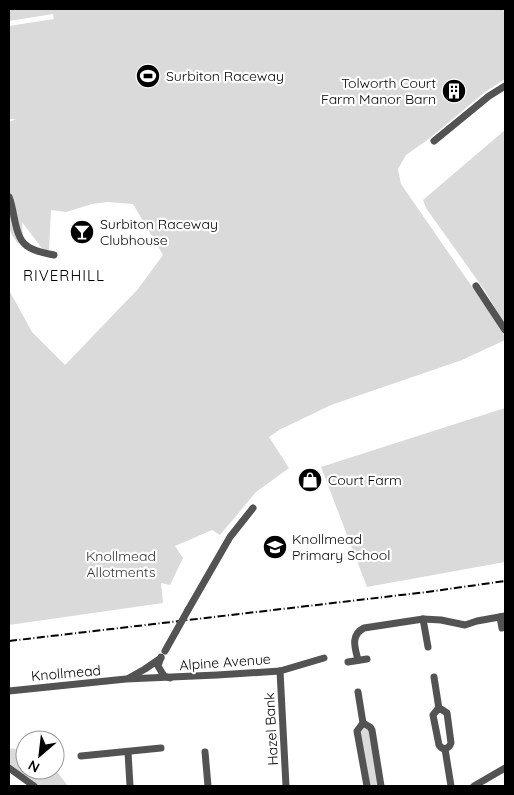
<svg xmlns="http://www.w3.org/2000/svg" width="514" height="795" viewBox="0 0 514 795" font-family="Quicksand,sans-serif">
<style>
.green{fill:#dadada}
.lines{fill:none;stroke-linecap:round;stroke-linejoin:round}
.street{stroke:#535353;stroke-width:7}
.rail{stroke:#000;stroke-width:2;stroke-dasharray:8 2.5 1 2.5;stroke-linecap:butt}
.street-bridge{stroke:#535353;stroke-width:7}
.labels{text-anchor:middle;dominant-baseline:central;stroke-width:4.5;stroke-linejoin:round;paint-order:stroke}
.poi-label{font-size:14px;fill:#000;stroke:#fff;text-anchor:start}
.park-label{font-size:14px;fill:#313131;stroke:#fff}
.street-label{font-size:14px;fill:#000;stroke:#fff}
.neighbourhood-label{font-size:15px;letter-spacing:1px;fill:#000;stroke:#fff}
</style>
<rect width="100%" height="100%" fill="#fff"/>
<g class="green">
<polygon points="9,9 503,9 505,14 505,79 485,92 430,138 406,155 398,169 401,184 486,307 505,337 505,340 462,360 331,405 279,430 269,437 289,468 256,492 220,535 212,530 175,546 183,558 170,585 161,583 163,603 9,625 9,290 32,332 65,365 138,289 163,255 133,204 107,202 92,204 66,212 51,210 49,250 44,251 22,222 23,236 18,244 12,235 9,228 9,122 16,119 9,119 9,26 54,19 53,14 9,21"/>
<polygon points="505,130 505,325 485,291 426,208 423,200"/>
<polygon points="505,408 505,562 367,587 321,467"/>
<polygon points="364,728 369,730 378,786 369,786 360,731"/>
<polygon points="11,748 25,752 25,770 55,770 55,769 68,786 39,786 9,765 9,752"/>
</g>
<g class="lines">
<g class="street">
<polyline points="434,141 489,96 505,86"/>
<path d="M 9,197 C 15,211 14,237 27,246 C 35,252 45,253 54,255"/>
<polyline points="476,286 505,330"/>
<polyline points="188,610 230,537 253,508"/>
<polyline points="500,617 502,628"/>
<polyline points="423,619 428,647"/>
<polyline points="161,657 158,666 164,676 170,678"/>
<path d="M 358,660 C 355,648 350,635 364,628 L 423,619 L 441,620 L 465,625 L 477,621 L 505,616"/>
<polyline points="348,662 367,659"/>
<polyline points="280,671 286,786"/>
<polyline points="434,677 439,709"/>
<polyline points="129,678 145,669 161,658"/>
<polyline points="9,691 126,679 217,675 280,671 324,658"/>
<polyline points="358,692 363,723"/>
<path d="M 441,709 L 447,713 L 451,743 C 449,749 443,751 439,745 L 433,715 L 437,710 Z"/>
<polyline points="445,749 451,786"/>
<polyline points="128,752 130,786"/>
<polyline points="205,752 208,786"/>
<polyline points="81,756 161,748"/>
<polyline points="9,768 34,786"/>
<polyline points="367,786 357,731 363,723 370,727 372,730 381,786"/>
<polyline points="474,786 505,768"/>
</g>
<polyline class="rail" points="9,641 427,592 505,581"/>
<polyline class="street-bridge" points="165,651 188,610"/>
</g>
<defs>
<g id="stadium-disc" transform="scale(1.25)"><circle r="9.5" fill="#000" stroke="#fff"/><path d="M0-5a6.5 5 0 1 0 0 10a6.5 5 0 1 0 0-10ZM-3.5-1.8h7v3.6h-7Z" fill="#fff"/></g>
<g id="building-disc" transform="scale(1.25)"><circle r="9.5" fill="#000" stroke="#fff"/><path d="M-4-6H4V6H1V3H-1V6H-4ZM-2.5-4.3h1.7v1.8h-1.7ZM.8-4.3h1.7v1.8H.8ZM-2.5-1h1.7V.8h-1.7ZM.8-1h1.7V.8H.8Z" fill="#fff"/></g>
<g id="bar-disc" transform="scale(1.25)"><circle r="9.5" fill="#000" stroke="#fff"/><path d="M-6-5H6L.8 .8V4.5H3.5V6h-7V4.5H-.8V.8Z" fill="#fff"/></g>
<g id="shop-disc" transform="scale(1.25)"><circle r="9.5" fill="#000" stroke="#fff"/><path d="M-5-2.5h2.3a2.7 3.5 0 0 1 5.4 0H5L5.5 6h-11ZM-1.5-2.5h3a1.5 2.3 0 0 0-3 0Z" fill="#fff"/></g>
<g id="school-disc" transform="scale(1.25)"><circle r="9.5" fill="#000" stroke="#fff"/><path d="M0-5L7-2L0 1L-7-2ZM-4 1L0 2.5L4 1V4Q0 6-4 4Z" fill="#fff"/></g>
</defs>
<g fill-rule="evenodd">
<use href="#stadium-disc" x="148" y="76"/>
<use href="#building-disc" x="454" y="91"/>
<use href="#bar-disc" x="82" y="232"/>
<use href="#shop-disc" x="310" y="480"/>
<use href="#school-disc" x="275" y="547"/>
</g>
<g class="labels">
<g class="poi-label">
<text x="166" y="76">Surbiton Raceway</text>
<text x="436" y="83" text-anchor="end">Tolworth Court<tspan x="436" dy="16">Farm Manor Barn</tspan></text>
<text x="100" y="224">Surbiton Raceway<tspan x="100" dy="16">Clubhouse</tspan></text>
<text x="328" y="480">Court Farm</text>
<text x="292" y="539">Knollmead<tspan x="292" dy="16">Primary School</tspan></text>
</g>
<g class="park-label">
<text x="121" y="556">Knollmead<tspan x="121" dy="16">Allotments</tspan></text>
</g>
<g class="street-label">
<text transform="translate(225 662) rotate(-4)">Alpine Avenue</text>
<text transform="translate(66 673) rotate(-5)">Knollmead</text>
<text transform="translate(271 729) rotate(-93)">Hazel Bank</text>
</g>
<g class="neighbourhood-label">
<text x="64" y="275">RIVERHILL</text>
</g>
</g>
<rect width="514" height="795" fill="none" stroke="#000000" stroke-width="20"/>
<g transform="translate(40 755) rotate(208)"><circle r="24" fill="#ffffff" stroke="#999999"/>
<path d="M0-4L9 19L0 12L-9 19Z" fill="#000000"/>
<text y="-8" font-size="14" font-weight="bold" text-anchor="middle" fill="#000000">N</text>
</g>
</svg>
